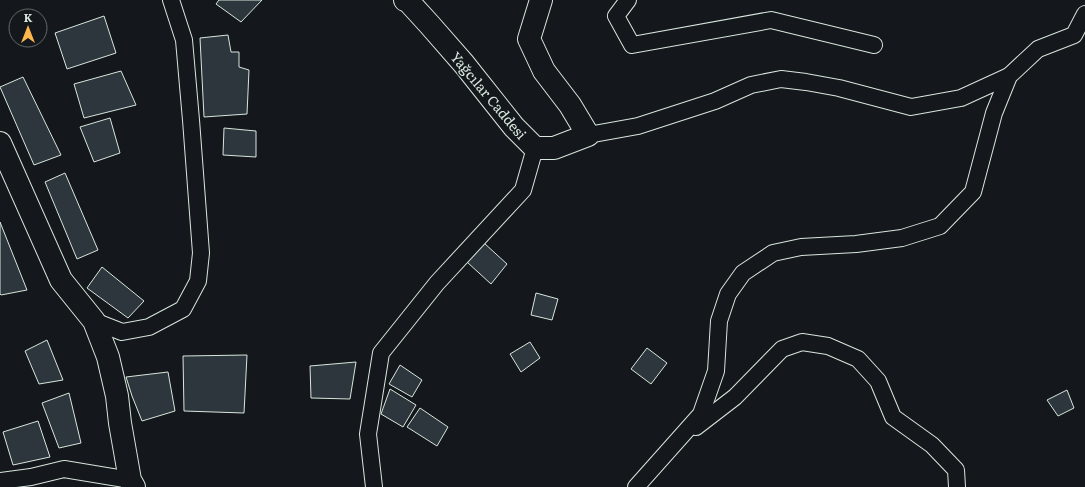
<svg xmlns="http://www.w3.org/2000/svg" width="1085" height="487" viewBox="0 0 1085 487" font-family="Literata,serif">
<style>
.building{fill:#2c363c;stroke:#d8e6dc}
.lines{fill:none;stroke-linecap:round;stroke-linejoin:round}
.street-casing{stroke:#d8e6dc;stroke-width:18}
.secondary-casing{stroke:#d8e6dc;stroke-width:24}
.street{stroke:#14181c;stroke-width:16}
.secondary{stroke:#14181c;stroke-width:22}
.labels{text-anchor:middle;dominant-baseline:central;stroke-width:3;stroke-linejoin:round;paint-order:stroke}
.street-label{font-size:14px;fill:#d8e6dc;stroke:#14181c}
</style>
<rect width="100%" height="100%" fill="#14181c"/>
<g class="building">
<polygon points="219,0 262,0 241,22 216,4"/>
<polygon points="104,16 116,53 67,69 55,33"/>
<polygon points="228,35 231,52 239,52 239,67 249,70 247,114 204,117 200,38"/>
<polygon points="121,71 136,105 84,118 74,84"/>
<polygon points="23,77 61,155 34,165 0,87"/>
<polygon points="110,118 120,153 94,162 80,127"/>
<polygon points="224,128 256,131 256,157 223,155"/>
<polygon points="65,173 98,250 77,259 45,182"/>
<polygon points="0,222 27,290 1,295 0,294"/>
<polygon points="484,243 507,264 491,284 467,262"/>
<polygon points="102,267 144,301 128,318 87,288"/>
<polygon points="536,293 558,299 552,320 531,315"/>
<polygon points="47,340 63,380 39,384 25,351"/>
<polygon points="530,342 540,358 521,372 510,354"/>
<polygon points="647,348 667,363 651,384 631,369"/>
<polygon points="247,355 244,413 184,411 183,356"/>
<polygon points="356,362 350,399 311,398 310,366"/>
<polygon points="400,365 422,380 412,397 389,384"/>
<polygon points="168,372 175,411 142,421 132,396 126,377"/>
<polygon points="390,389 416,405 403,427 381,414"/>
<polygon points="1067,390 1074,408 1058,416 1047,400"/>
<polygon points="69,393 81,443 59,448 42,403"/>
<polygon points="420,408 448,427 437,446 407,427"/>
<polygon points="38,421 50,457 13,465 3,432"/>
</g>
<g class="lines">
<g class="street-casing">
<g id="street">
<polyline points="628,0 616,16 632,45 771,20 874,45"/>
<polyline points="588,135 638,126 715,101 751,85 781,79 806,82 839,88 911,107 961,98 1009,76"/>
<polyline points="94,321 122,332 149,327 183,309 198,281 201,253 191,120 184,40 171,0"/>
<polyline points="696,427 735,397 782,349 802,342 828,346 858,359 878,381 893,417 932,445 956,470 957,487"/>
<polyline points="0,481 31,477 64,469 130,480"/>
<polyline points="374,487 368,434 381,353 437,283 523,190 535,148"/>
<polyline points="636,487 701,414 716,371 719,321 728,294 743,273 773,253 801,247 856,244 902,238 940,226 973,192 994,113 1009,76 1038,49 1074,35 1085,14"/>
</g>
</g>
<g class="secondary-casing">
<g id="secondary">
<polyline points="405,0 408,1 429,24 464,64 514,127 535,148 554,148 588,135 570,105 544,71 529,39 541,0"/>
<polyline points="0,143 61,280 94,321 108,357 117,396 120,423 130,480 134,487"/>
</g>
</g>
<use href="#street" class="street"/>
<use href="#secondary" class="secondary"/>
</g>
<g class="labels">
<g class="street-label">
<text transform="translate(489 95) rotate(50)">Yağcılar Caddesi</text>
</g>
</g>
<g transform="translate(28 28)"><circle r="19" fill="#14181c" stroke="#626a69"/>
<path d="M0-3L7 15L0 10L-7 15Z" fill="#ffb74d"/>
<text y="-6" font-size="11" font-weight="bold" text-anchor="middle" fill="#d8e6dc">K</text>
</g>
</svg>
